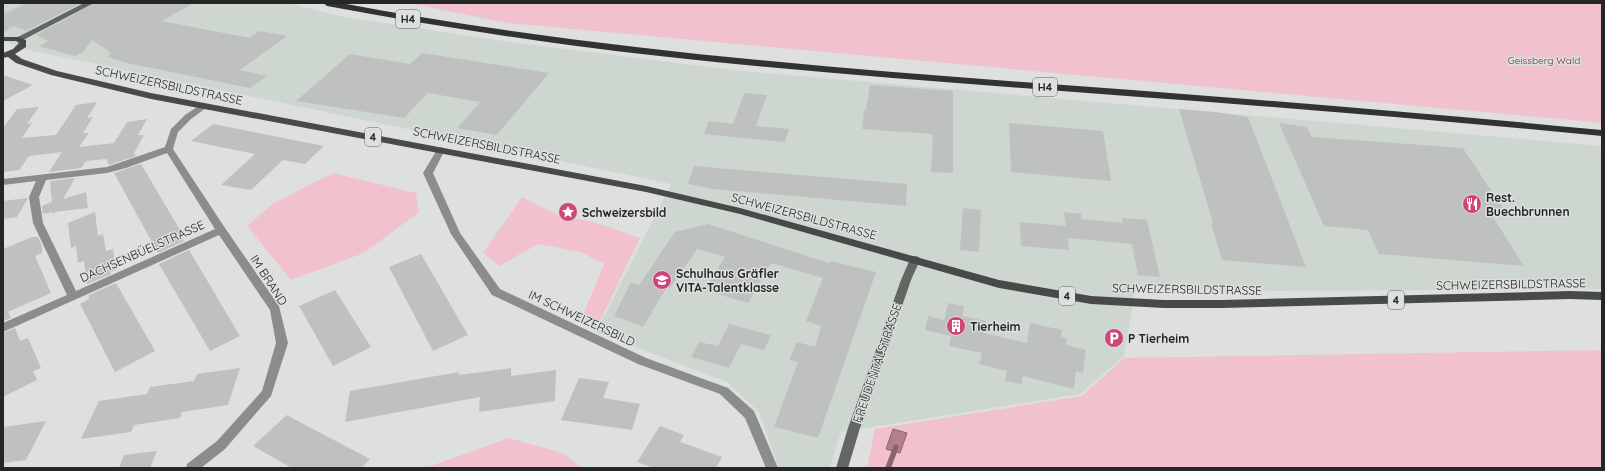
<svg xmlns="http://www.w3.org/2000/svg" width="1605" height="471" viewBox="0 0 1605 471" font-family="Quicksand,sans-serif">
<style>
.built{fill:#cdd7d0}
.green{fill:#f1c2ce}
.water{fill:#b57e8d;stroke:#8a646e}
.lines{fill:none;stroke-linecap:round;stroke-linejoin:round}
.stream{stroke:#8a646e;stroke-width:5.5}
.building{fill:#bec1bf}
.street{fill:#8b8d8c;fill-rule:evenodd}
.secondary{fill:#646664;fill-rule:evenodd}
.primary{fill:#484a49;fill-rule:evenodd}
.highway{fill:#313331;fill-rule:evenodd}
.labels{text-anchor:middle;dominant-baseline:central;stroke-width:3;stroke-linejoin:round;paint-order:stroke}
.far-park-label{font-size:10px;fill:#702b43;stroke:#dde0de}
.shield{fill:#dde0de;stroke:#5c5e5d;stroke-width:1}
.shield-label{font-size:11px;font-weight:bold;fill:#252726}
.street-label{font-size:12px;fill:#252726;stroke:#dde0de}
.poi-label{font-size:12px;font-weight:bold;fill:#252726;stroke:#dde0de;text-anchor:start}
</style>
<rect width="100%" height="100%" fill="#dde0de"/>
<polygon class="built" points="3,3 286,3 344,17 510,42 742,71 1602,146 1602,289 1249,291 1136,285 1124,356 1080,394 841,432 830,468 779,468 759,412 727,382 596,332 671,184 24,49 3,40"/>
<g class="green">
<polygon points="408,3 1602,3 1602,123 508,23"/>
<polygon points="333,173 416,193 419,212 364,253 291,280 247,226 274,203"/>
<polygon points="522,197 560,216 590,221 640,238 599,323 581,320 604,264 580,252 538,244 499,266 483,253"/>
<polygon points="1602,350 1602,468 867,468 875,429 1082,396 1124,358"/>
<polygon points="509,438 562,453 582,468 425,468"/>
</g>
<polygon class="water" points="893,429 907,433 900,453 886,449"/>
<g class="lines">
<polyline class="stream" points="888,468 896,447"/>
</g>
<g class="building">
<polygon points="27,3 81,3 26,31 14,26 3,32 3,14"/>
<polygon points="95,3 194,3 161,21 250,38 259,31 287,36 240,70 267,76 250,88 127,63 108,57 111,53 92,40 83,52 75,56 39,46 49,41 36,35"/>
<polygon points="422,53 549,73 497,135 457,128 480,102 428,93 404,118 296,101 350,54 410,64"/>
<polygon points="3,75 33,85 3,101"/>
<polygon points="870,85 953,91 953,173 931,172 933,134 862,129 864,110 866,110"/>
<polygon points="744,93 767,95 756,126 789,129 785,142 704,134 709,121 733,124"/>
<polygon points="97,102 87,118 93,117 83,133 89,133 79,147 114,143 127,122 147,119 138,135 144,135 134,153 136,156 109,165 106,159 86,161 81,168 49,172 62,152 29,156 19,170 3,172 3,128 17,109 39,107 27,124 32,123 22,138 56,135 76,105"/>
<polygon points="1179,109 1215,112 1248,117 1306,267 1222,260 1211,223 1213,223"/>
<polygon points="1009,123 1103,131 1111,181 1011,172"/>
<polygon points="1279,123 1307,127 1312,137 1463,148 1508,216 1491,214 1524,266 1379,254 1368,230 1324,226"/>
<polygon points="213,124 324,146 305,164 283,160 251,190 221,185 255,154 191,141"/>
<polygon points="141,164 184,237 182,238 184,241 158,253 114,173"/>
<polygon points="694,166 907,184 906,206 714,189 688,184"/>
<polygon points="75,178 63,199 86,192 88,208 55,212 53,215 53,212 43,214 42,206 52,202 50,181"/>
<polygon points="28,198 17,217 3,219 3,201"/>
<polygon points="963,208 981,210 979,252 960,250"/>
<polygon points="95,212 98,236 103,234 106,251 113,249 116,270 110,272 111,274 87,284 84,261 78,263 76,246 71,248 68,223"/>
<polygon points="1064,212 1081,214 1082,219 1123,223 1122,218 1147,220 1160,277 1138,275 1132,244 1068,238 1069,250 1021,246 1020,222 1066,226"/>
<polygon points="708,224 829,263 830,261 876,272 818,438 774,427 798,362 789,360 797,342 815,347 821,326 806,321 823,278 771,263 748,303 704,290 725,257 697,249 670,288 667,287 643,327 614,316 631,282 639,285 675,232"/>
<polygon points="32,237 38,237 42,247 42,253 35,256 51,293 8,312 11,318 3,321 3,249"/>
<polygon points="189,250 240,336 210,351 159,264"/>
<polygon points="421,254 468,335 433,351 389,267"/>
<polygon points="116,283 155,351 115,372 80,304 89,299 89,295"/>
<polygon points="335,290 371,347 333,366 299,306"/>
<polygon points="948,303 964,306 962,316 986,321 984,333 1027,343 1030,323 1062,330 1061,337 1067,338 1066,345 1086,350 1083,373 1076,371 1074,389 1023,376 1021,384 1005,381 1007,371 979,364 982,353 949,346 951,336 925,330 928,316 944,320"/>
<polygon points="729,324 771,335 764,350 741,344 729,368 691,357 699,342 718,346"/>
<polygon points="15,328 20,341 28,338 41,368 33,371 37,380 3,397 3,333"/>
<polygon points="240,368 228,405 182,412 180,418 134,425 131,432 81,439 99,401 147,394 150,387 194,381 197,374"/>
<polygon points="511,368 511,376 556,370 555,401 479,412 480,397 345,422 350,391 459,372 459,375"/>
<polygon points="579,378 609,382 603,398 640,404 632,430 561,420"/>
<polygon points="287,415 294,419 370,459 361,468 292,468 253,446"/>
<polygon points="46,421 26,460 3,463 3,427"/>
<polygon points="660,426 684,435 680,442 722,457 716,468 654,468 637,462"/>
<polygon points="157,451 150,468 119,468 124,455"/>
</g>
<g class="lines">
<g class="street">
<path d="M 203,103 L 206,104 L 207,106 L 206,108 L 191,119 L 178,132 L 173,149 L 225,228 L 279,306 L 288,343 L 271,396 L 225,449 L 201,468 L 186,468 L 187,464 L 217,441 L 262,391 L 276,343 L 270,310 L 219,235 L 3,332 L 3,323 L 67,295 L 33,223 L 29,197 L 36,181 L 3,185 L 3,179 L 107,167 L 165,147 L 171,129 L 185,115 ZM 167,153 L 215,229 L 76,291 L 43,223 L 39,197 L 46,180 L 107,173 L 126,168 Z"/>
<polygon points="441,147 445,150 433,173 460,233 500,289 646,358 728,388 754,411 778,468 766,468 745,418 720,394 638,364 492,295 451,234 423,173 438,148"/>
</g>
<g class="secondary">
<polygon points="84,3 94,3 21,41 15,41 14,39"/>
<polygon points="915,256 919,257 920,260 911,280 860,428 848,468 836,468 848,428 901,280 911,257"/>
</g>
<polygon class="primary" points="3,37 18,37 26,40 26,47 15,54 22,59 57,71 151,93 646,186 740,208 999,280 1091,296 1164,300 1222,300 1570,291 1602,292 1602,300 1570,299 1222,308 1164,308 1091,304 999,288 740,214 646,192 151,99 51,75 16,63 8,57 3,58 3,53 13,49 19,43 16,41 3,41"/>
<path class="highway" d="M 323,3 L 341,3 C 603,52 867,71 1132,90 C 1289,102 1446,115 1602,130 L 1602,136 C 1448,121 1294,108 1140,97 C 949,82 758,70 569,45 C 488,34 407,21 327,6 Z"/>
</g>
<defs>
<g id="restaurant-disc" transform="scale(1)"><circle r="9.5" fill="#d04579" stroke="#dde0de"/><path d="M-5-6h1v4h1v-4h1v4h1v-4h1v5L-1.5 .5V6h-2V.5L-5-1ZM5-6V6H3V1.5H1.5Q1.5-4 5-6Z" fill="#fff"/></g>
<g id="sight-disc" transform="scale(1)"><circle r="9.5" fill="#d04579" stroke="#dde0de"/><path d="M0-6L1.8-2.2L6-1.7L2.9 1.2L3.7 5.4L0 3.3L-3.7 5.4L-2.9 1.2L-6-1.7L-1.8-2.2Z" fill="#fff"/></g>
<g id="school-disc" transform="scale(1)"><circle r="9.5" fill="#d04579" stroke="#dde0de"/><path d="M0-5L7-2L0 1L-7-2ZM-4 1L0 2.5L4 1V4Q0 6-4 4Z" fill="#fff"/></g>
<g id="building-disc" transform="scale(1)"><circle r="9.5" fill="#d04579" stroke="#dde0de"/><path d="M-4-6H4V6H1V3H-1V6H-4ZM-2.5-4.3h1.7v1.8h-1.7ZM.8-4.3h1.7v1.8H.8ZM-2.5-1h1.7V.8h-1.7ZM.8-1h1.7V.8H.8Z" fill="#fff"/></g>
<g id="parking-disc" transform="scale(1)"><circle r="9.5" fill="#d04579" stroke="#dde0de"/><path d="M-3.5-5.5H1a3.5 3.5 0 0 1 0 7H-1V5.5H-3.5ZM-1-3.4V-.6H.8a1.4 1.4 0 0 0 0-2.8Z" fill="#fff"/></g>
</defs>
<g fill-rule="evenodd">
<use href="#restaurant-disc" x="1472" y="204"/>
<use href="#sight-disc" x="568" y="212"/>
<use href="#school-disc" x="662" y="280"/>
<use href="#building-disc" x="956" y="326"/>
<use href="#parking-disc" x="1114" y="338"/>
</g>
<g class="labels">
<g class="far-park-label">
<text x="1544" y="60">Geissberg Wald</text>
</g>
<g class="shield">
<rect x="396" y="10" width="24" height="18" rx="3"/>
<rect x="1033" y="78" width="24" height="18" rx="3"/>
<rect x="365" y="128" width="16" height="18" rx="3"/>
<rect x="1059" y="287" width="16" height="18" rx="3"/>
<rect x="1388" y="291" width="16" height="18" rx="3"/>
</g>
<g class="shield-label">
<text x="408" y="19">H4</text>
<text x="1045" y="87">H4</text>
<text x="373" y="137">4</text>
<text x="1067" y="296">4</text>
<text x="1396" y="300">4</text>
</g>
<g class="street-label">
<text transform="translate(169 85) rotate(12)">SCHWEIZERSBILDSTRASSE</text>
<text transform="translate(487 145) rotate(11)">SCHWEIZERSBILDSTRASSE</text>
<text transform="translate(804 216) rotate(15)">SCHWEIZERSBILDSTRASSE</text>
<text transform="translate(142 251) rotate(-24)">DACHSENBÜELSTRASSE</text>
<text transform="translate(269 280) rotate(57)">IM BRAND</text>
<text transform="translate(1511 284) rotate(-1)">SCHWEIZERSBILDSTRASSE</text>
<text transform="translate(1187 289) rotate(1)">SCHWEIZERSBILDSTRASSE</text>
<text transform="translate(582 318) rotate(25)">IM SCHWEIZERSBILD</text>
<text transform="translate(877 363) rotate(-71)">FREUDENTALSTRASSE</text>
</g>
<g class="poi-label">
<text x="1486" y="197">Rest.<tspan x="1486" dy="14">Buechbrunnen</tspan></text>
<text x="582" y="212">Schweizersbild</text>
<text x="676" y="273">Schulhaus Gräfler<tspan x="676" dy="14">VITA-Talentklasse</tspan></text>
<text x="970" y="326">Tierheim</text>
<text x="1128" y="338">P Tierheim</text>
</g>
</g>
<rect width="1605" height="471" fill="none" stroke="#252726" stroke-width="8"/>
</svg>
